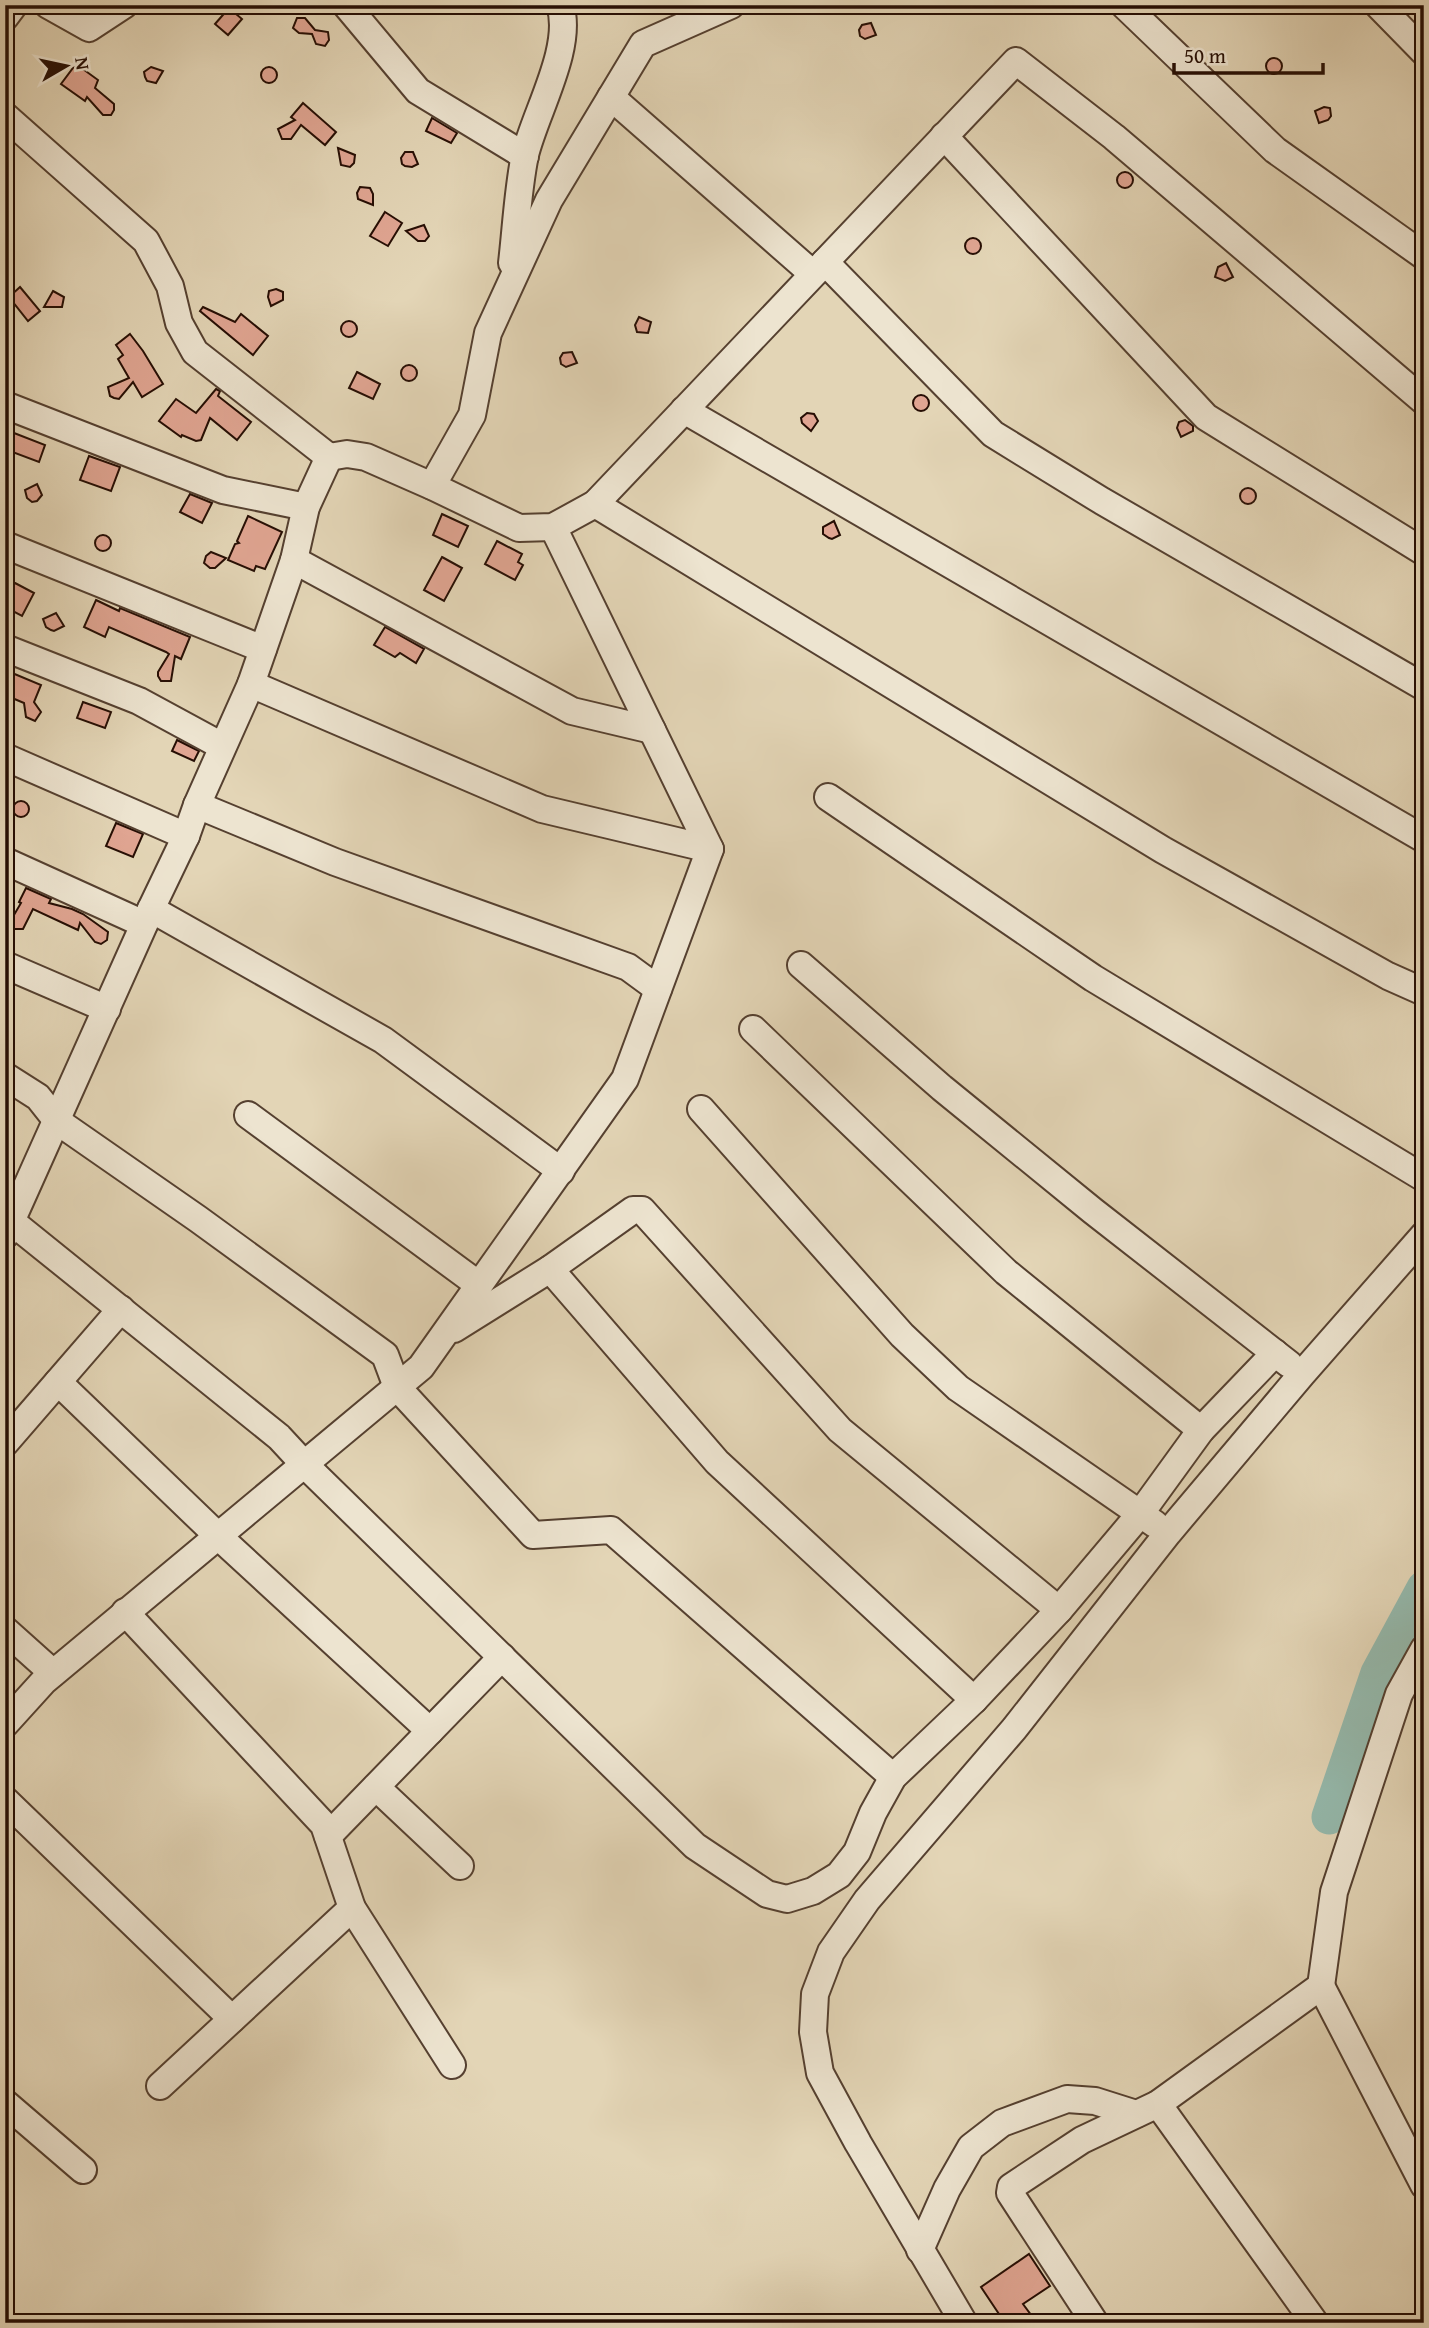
<svg xmlns="http://www.w3.org/2000/svg" width="1429" height="2328" viewBox="0 0 1429 2328" font-family="'Gentium Book Plus',serif">
<style>
.lines{fill:none;stroke-linecap:round;stroke-linejoin:round}
.river{stroke:#95b9ac;stroke-width:35}
.building{fill:#e0a592;stroke:#260e04;stroke-width:2}
.minor-casing{stroke:#554030;stroke-width:30}
.minor{stroke:#ede4d0;stroke-width:26}
</style>
<rect width="100%" height="100%" fill="#e3d5b6"/>
<filter id="stains"><feTurbulence type="fractalNoise" baseFrequency=".00286" numOctaves="4"/><feColorMatrix values="0 0 0 0 .2 0 0 0 0 .09 0 0 0 0 .02 0 0 0 .5 -.17"/></filter>
<radialGradient id="worn" r=".72"><stop offset=".6" stop-color="#630" stop-opacity="0"/><stop offset="1" stop-color="#630" stop-opacity=".3"/></radialGradient>
<g class="lines">
<polyline class="river" points="1329,1817 1378,1673 1424,1588"/>
</g>
<g class="building">
<polygon points="229,8 242,19 228,35 215,24"/>
<polygon points="297,18 305,18 315,30 328,32 329,40 325,46 316,44 312,34 299,33 293,28"/>
<polygon points="871,23 876,35 865,39 860,36 859,30 862,25"/>
<circle cx="1274" cy="66" r="8"/>
<polygon points="76,64 98,80 95,88 114,104 114,110 111,115 103,115 87,97 85,101 61,84"/>
<polygon points="151,67 163,71 156,83 147,81 145,77 144,72"/>
<circle cx="269" cy="75" r="8"/>
<polygon points="303,103 336,132 325,145 301,125 291,139 282,139 278,129 295,120 291,117"/>
<polygon points="1324,107 1330,108 1331,116 1328,120 1319,123 1315,111"/>
<polygon points="432,118 457,133 451,143 426,131"/>
<polygon points="338,148 355,155 354,163 350,167 341,165"/>
<polygon points="405,152 413,152 418,164 412,167 405,166 402,164 401,158"/>
<circle cx="1125" cy="180" r="8"/>
<polygon points="360,187 370,188 373,194 373,205 358,199 357,193"/>
<polygon points="385,212 402,223 388,246 370,236"/>
<polygon points="424,225 429,236 425,241 418,241 406,231"/>
<circle cx="973" cy="246" r="8"/>
<polygon points="1226,263 1233,277 1225,281 1215,277 1218,267"/>
<polygon points="20,287 40,311 28,321 9,297"/>
<polygon points="276,289 283,292 283,300 271,306 268,297 269,291"/>
<polygon points="53,291 64,297 62,307 44,307"/>
<polygon points="203,307 235,322 241,314 268,336 253,355 200,311"/>
<polygon points="639,317 651,322 648,333 637,332 635,325"/>
<circle cx="349" cy="329" r="8"/>
<polygon points="130,334 143,351 163,384 142,397 133,382 119,399 114,398 110,396 108,387 129,378 118,359 123,355 116,345"/>
<polygon points="572,352 577,363 566,367 561,364 560,358 563,353"/>
<circle cx="409" cy="373" r="8"/>
<polygon points="357,372 380,384 373,399 349,388"/>
<polygon points="216,389 220,391 218,396 251,422 237,440 210,418 201,440 196,441 182,435 181,437 159,421 176,399 196,413"/>
<circle cx="921" cy="403" r="8"/>
<polygon points="807,413 814,414 818,421 811,431 802,423 801,418"/>
<polygon points="1185,420 1193,426 1193,431 1181,437 1177,428 1179,422"/>
<polygon points="14,433 45,445 39,462 7,450"/>
<polygon points="89,456 120,467 111,491 80,480"/>
<polygon points="37,484 42,495 37,501 32,502 27,498 25,490"/>
<circle cx="1248" cy="496" r="8"/>
<polygon points="190,494 212,503 202,523 180,512"/>
<polygon points="442,514 468,526 458,547 433,535"/>
<polygon points="248,516 282,532 265,569 256,566 254,571 228,560 235,544 239,543 237,541"/>
<polygon points="834,521 840,535 832,539 829,538 823,534 823,527"/>
<circle cx="103" cy="543" r="8"/>
<polygon points="497,541 522,554 518,562 523,565 515,580 485,564"/>
<polygon points="211,552 226,558 215,568 210,568 204,563 206,556"/>
<polygon points="442,557 462,568 444,601 424,590"/>
<polygon points="15,583 34,593 22,616 5,607 5,600"/>
<polygon points="96,600 119,611 120,608 190,637 181,659 175,656 171,681 161,681 158,676 158,672 169,654 166,652 109,627 105,637 84,627"/>
<polygon points="56,613 64,626 54,631 51,630 46,627 43,619"/>
<polygon points="385,627 424,649 416,663 400,653 395,657 374,645"/>
<polygon points="5,670 41,685 34,702 41,712 35,721 26,717 24,703 5,695"/>
<polygon points="83,702 111,712 105,728 77,718"/>
<polygon points="177,740 199,751 194,761 172,751"/>
<circle cx="21" cy="809" r="8"/>
<polygon points="116,823 143,834 133,857 106,846"/>
<polygon points="26,888 51,899 49,903 72,909 83,914 108,932 107,940 101,944 95,942 80,923 78,930 33,909 23,929 14,929 11,920 21,903 19,902"/>
<polygon points="1029,2254 1050,2286 1023,2304 1037,2323 1005,2323 981,2287"/>
</g>
<g class="lines">
<g class="minor-casing">
<g id="minor">
<polyline points="48,5 89,28 124,5"/>
<polyline points="346,5 418,91 525,156"/>
<polyline points="1124,5 1275,150 1424,256"/>
<polyline points="1378,5 1424,52"/>
<polyline points="5,17 14,5"/>
<polyline points="611,97 813,274"/>
<polyline points="5,116 146,241 170,286 179,323 195,352 329,457 347,454 366,457 432,486 519,528 553,527 595,504 1016,61 1114,137 1424,401"/>
<polyline points="944,136 1206,417 1424,552"/>
<polyline points="825,262 993,434 1102,501 1424,687"/>
<path d="M 512,263 C 516,229 518,188 525,155 C 535,113 574,47 560,5"/>
<polyline points="5,405 223,490 306,507"/>
<polyline points="684,410 1424,839"/>
<polyline points="432,486 472,415 488,333 549,200 643,44 731,5"/>
<polyline points="595,504 1163,850 1388,976 1424,992"/>
<polyline points="5,545 263,649"/>
<polyline points="294,560 572,711 652,730"/>
<polyline points="5,648 139,701 222,746"/>
<polyline points="251,684 542,809 710,849"/>
<polyline points="5,757 186,836"/>
<polyline points="828,797 1093,978 1424,1178"/>
<polyline points="197,805 335,862 628,967 658,989"/>
<polyline points="5,861 144,924"/>
<polyline points="151,909 383,1040 561,1171"/>
<polyline points="5,965 107,1009"/>
<polyline points="801,965 942,1088 1093,1211 1289,1364"/>
<polyline points="753,1029 1006,1272 1201,1430"/>
<polyline points="5,1076 38,1097 57,1121 198,1219 385,1355 397,1387 533,1535 611,1530 893,1777"/>
<polyline points="701,1109 902,1335 958,1388 1155,1524"/>
<polyline points="248,1115 479,1285"/>
<polyline points="12,1222 279,1437 304,1464 695,1846 767,1894 787,1899 813,1891 839,1875 857,1852 873,1813 893,1777 974,1700 1059,1610 1140,1514 1201,1430 1275,1353"/>
<polyline points="5,1235 151,909 186,836 197,805 251,684 294,560 306,507 329,457"/>
<polyline points="550,1269 717,1462 974,1700"/>
<polyline points="454,1329 550,1269 633,1210 642,1210 840,1430 1059,1610"/>
<polyline points="58,1382 218,1536 430,1731"/>
<polyline points="5,1443 121,1309"/>
<polyline points="125,1612 324,1825 352,1908 452,2065"/>
<polyline points="5,1630 53,1673"/>
<polyline points="5,1724 44,1681 421,1367 625,1079 710,849 553,527"/>
<polyline points="376,1787 460,1866"/>
<polyline points="5,1800 232,2019"/>
<polyline points="328,1836 502,1657"/>
<polyline points="1321,1986 1424,2185"/>
<polyline points="160,2086 352,1908"/>
<polyline points="5,2103 83,2170"/>
<polyline points="1158,2104 1315,2323"/>
<polyline points="920,2250 947,2189 971,2147 1002,2123 1067,2099 1095,2101 1136,2114"/>
<polyline points="964,2323 858,2143 820,2073 813,2032 815,1994 831,1952 867,1900 1014,1729 1168,1533 1302,1374 1424,1235"/>
<polyline points="1095,2323 1010,2193 1011,2187 1082,2140 1158,2104 1321,1986 1334,1892 1399,1694 1424,1649"/>
</g>
</g>
<use href="#minor" class="minor"/>
</g>
<rect width="1429" height="2328" fill="none" stroke="#e3d5b6" stroke-width="28"/>
<rect x="7" y="7" width="1415" height="2314" fill="none" stroke="#260e04" stroke-width="3.5"/>
<rect x="14" y="14" width="1401" height="2300" fill="none" stroke="#260e04" stroke-width="2"/>
<g transform="translate(66 66) rotate(81)" stroke="#ede4d0" stroke-width="5" paint-order="stroke">
<path d="M0-5L12 26L0 18L-12 26Z" fill="#260e04"/>
<text y="-10" font-size="19" font-weight="bold" text-anchor="middle" fill="#260e04">N</text>
</g>
<path d="M1174 63v10h149v-10" fill="none" stroke="#260e04" stroke-width="3.5"/>
<text x="1184" y="63" font-size="21" fill="#260e04" stroke="#ede4d0" stroke-width="5" paint-order="stroke">50 m</text>
<rect width="100%" height="100%" filter="url(#stains)"/>
<rect width="100%" height="100%" fill="url(#worn)"/>
</svg>
